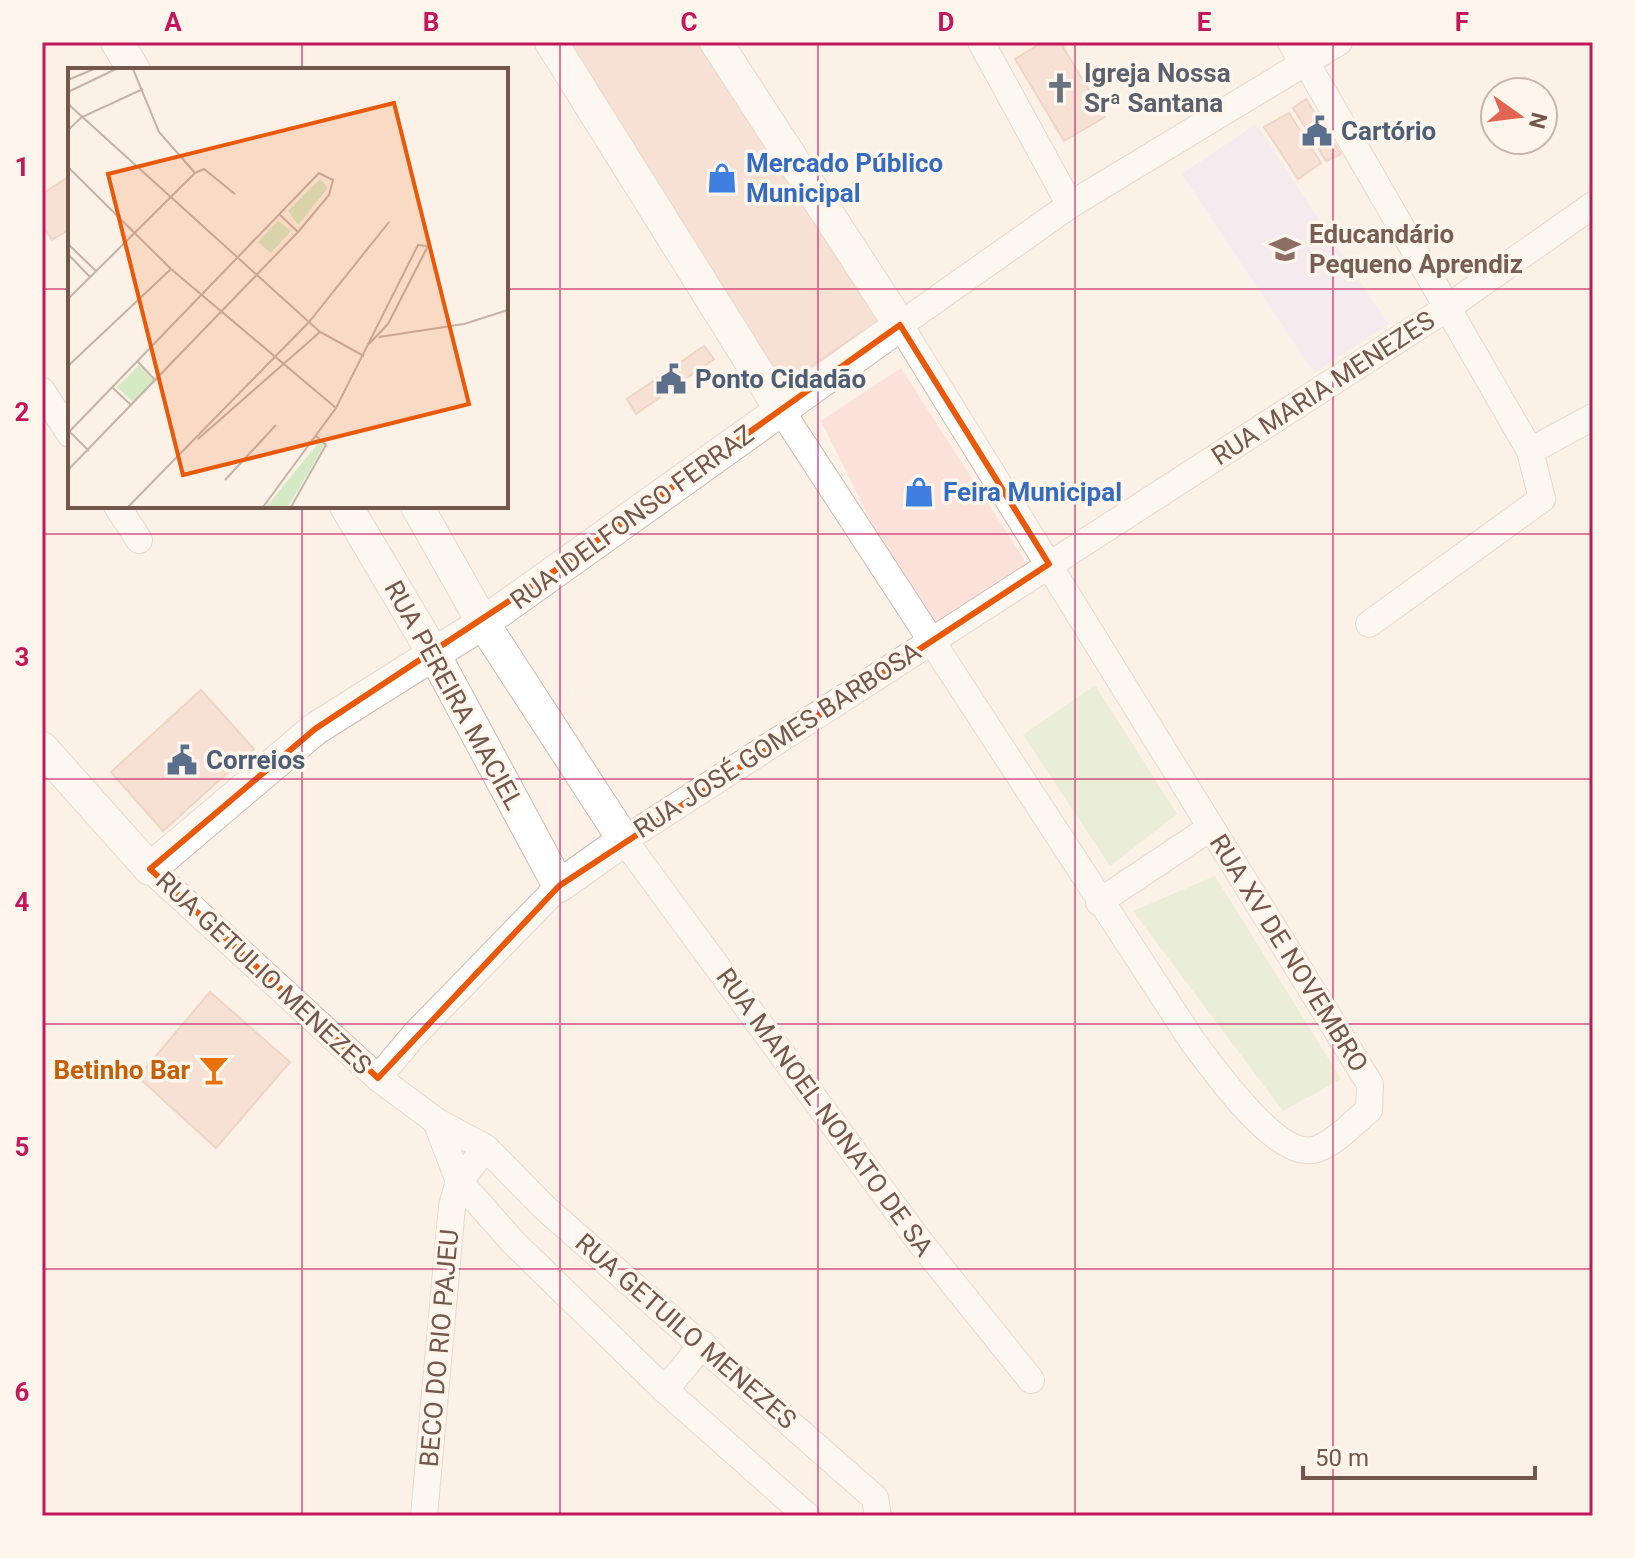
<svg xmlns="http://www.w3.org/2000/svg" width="1635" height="1558" viewBox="0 0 1635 1558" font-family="Roboto,sans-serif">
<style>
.commercial{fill:#fbe1da}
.education{fill:#eee2f8}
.green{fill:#d6e9c5}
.building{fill:#f0cebe;stroke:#e2b49f;stroke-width:2}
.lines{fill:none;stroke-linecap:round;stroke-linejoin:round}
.minor-casing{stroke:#cfbbaf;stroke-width:28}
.tertiary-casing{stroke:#cfbbaf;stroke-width:34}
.minor{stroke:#fff;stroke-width:26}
.tertiary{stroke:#fff;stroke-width:32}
.marked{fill:none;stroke:#e8590c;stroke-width:6;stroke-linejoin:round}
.grid{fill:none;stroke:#c2185b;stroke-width:2;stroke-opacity:0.55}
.labels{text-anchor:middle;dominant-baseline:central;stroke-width:7;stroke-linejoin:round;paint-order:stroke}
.worship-label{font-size:26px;font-weight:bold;fill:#5b616d;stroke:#fef6ec;text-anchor:start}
.service-label{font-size:26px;font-weight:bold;fill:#4e5e75;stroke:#fef6ec;text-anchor:start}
.shop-label{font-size:26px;font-weight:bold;fill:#366cbe;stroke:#fef6ec;text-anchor:start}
.education-label{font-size:26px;font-weight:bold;fill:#785e54;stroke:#fef6ec;text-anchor:start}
.street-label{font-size:26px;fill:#74574c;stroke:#fef6ec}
.food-label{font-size:26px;font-weight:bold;fill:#c56008;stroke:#fef6ec;text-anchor:end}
.inset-road{fill:none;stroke:#c5b3a8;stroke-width:2}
.view{fill:#e8590c;fill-opacity:0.15;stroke:#e8590c;stroke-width:4}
.inset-edge{fill:none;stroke:#74574c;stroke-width:4}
.neatline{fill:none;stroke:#c2185b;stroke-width:3}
.grid-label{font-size:26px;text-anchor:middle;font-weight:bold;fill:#c2185b}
</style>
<rect width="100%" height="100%" fill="#fbf1e6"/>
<polygon class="commercial" points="901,368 1027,564 930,640 821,421"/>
<polygon class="education" points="1256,124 1388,324 1314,373 1182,174"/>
<g class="green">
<polygon points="1095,685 1177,814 1110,866 1023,735"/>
<polygon points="1215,876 1341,1079 1283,1111 1133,911"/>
</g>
<g class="building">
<polygon points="557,42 714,42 889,314 775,390"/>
<polygon points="1043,42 1060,42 1105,117 1064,141 1015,59"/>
<polygon points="1306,99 1341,154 1326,161 1293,108"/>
<polygon points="1289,113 1321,163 1298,179 1264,127"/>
<polygon points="70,176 70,229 52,240 42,225 42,194"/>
<polygon points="704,346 714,359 636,414 627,399"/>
<polygon points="201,690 254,749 163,831 111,772"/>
<polygon points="210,992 290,1062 216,1148 138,1077"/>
</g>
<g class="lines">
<g class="minor-casing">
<g id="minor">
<polyline points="981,42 1070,205"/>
<polyline points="1306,62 1530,451"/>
<polyline points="42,391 70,434"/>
<path d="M 781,410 L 1193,1042 C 1214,1069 1280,1166 1319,1148 C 1337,1141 1354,1122 1369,1110 L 1370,1084 L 900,325 L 1070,205 L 1339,42"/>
<polyline points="117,506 139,540"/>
<polyline points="1369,624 1542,499 1530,451 1593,417"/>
<polyline points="150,869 378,1078 436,1121 486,1148 545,1208 875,1498 878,1516"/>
<polyline points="1099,902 1210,828"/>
<polyline points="378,1078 415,1034 559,886"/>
<polyline points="436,1121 459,1181 513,1242 665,1390 807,1516"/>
<polyline points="1031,1380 920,1242 624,840 1447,308 1593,205"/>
<polyline points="665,1390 703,1344"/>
<polyline points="424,1516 452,1206 459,1181 486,1148"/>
</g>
</g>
<g class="tertiary-casing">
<g id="tertiary">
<polyline points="117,42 134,70"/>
<polyline points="551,42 781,410"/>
<polyline points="1294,42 1306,62"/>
<polyline points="346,506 435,656 559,886 624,840 483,623 417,506"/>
<polyline points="42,748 150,869 315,729 483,623 900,325 716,42"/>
</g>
</g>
<use href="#minor" class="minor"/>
<use href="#tertiary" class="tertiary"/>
</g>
<path d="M0 0H1635V1558H0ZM 900,325 L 1049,564 L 559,886 L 378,1078 L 150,869 L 315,729 L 550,574 Z" fill="#fbf1e6" fill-opacity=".55" fill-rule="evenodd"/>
<path class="marked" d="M 900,325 L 1049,564 L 559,886 L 378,1078 L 150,869 L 315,729 L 550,574 Z"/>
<path class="grid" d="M 302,42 L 302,70M 560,42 L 560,1516M 818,42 L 818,1516M 1075,42 L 1075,1516M 1333,42 L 1333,1516M 42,289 L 70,289M 506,289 L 1593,289M 302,506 L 302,1516M 42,534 L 1593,534M 42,779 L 1593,779M 42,1024 L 1593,1024M 42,1269 L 1593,1269"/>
<defs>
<g id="church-bare" transform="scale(2.4)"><path d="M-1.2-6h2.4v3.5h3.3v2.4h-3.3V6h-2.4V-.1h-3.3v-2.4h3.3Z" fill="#6b7280" stroke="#fef6ec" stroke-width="2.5" paint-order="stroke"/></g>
<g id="civic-bare" transform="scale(2.4)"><path d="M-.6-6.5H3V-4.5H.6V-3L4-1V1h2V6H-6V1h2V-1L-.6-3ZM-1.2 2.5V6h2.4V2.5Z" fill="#5c6f8a" stroke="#fef6ec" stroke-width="2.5" paint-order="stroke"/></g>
<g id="shop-bare" transform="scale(2.4)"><path d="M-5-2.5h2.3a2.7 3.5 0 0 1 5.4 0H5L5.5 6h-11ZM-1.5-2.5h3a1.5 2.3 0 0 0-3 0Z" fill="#3f7fe0" stroke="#fef6ec" stroke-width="2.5" paint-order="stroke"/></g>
<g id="school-bare" transform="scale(2.4)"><path d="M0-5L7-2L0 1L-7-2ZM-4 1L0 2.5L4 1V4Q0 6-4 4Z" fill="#8d6e63" stroke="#fef6ec" stroke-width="2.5" paint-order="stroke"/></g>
<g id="bar-bare" transform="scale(2.4)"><path d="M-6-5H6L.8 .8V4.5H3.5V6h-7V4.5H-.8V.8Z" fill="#e8710a" stroke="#fef6ec" stroke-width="2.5" paint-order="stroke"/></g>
</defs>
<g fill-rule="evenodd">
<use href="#church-bare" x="1060" y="88"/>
<use href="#civic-bare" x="1317" y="131"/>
<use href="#shop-bare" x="722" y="178"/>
<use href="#school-bare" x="1285" y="249"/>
<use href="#civic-bare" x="671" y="379"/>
<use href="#shop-bare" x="919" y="492"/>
<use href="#civic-bare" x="182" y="760"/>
<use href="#bar-bare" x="214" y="1070"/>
</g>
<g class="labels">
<g class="worship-label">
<text x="1084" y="73">Igreja Nossa<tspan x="1084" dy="30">Srª Santana</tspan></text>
</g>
<g class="service-label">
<text x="1341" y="131">Cartório</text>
<text x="695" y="379">Ponto Cidadão</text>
<text x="206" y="760">Correios</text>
</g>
<g class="shop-label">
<text x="746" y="163">Mercado Público<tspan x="746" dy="30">Municipal</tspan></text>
<text x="943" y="492">Feira Municipal</text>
</g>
<g class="education-label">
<text x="1309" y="234">Educandário<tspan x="1309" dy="30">Pequeno Aprendiz</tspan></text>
</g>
<g class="street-label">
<text transform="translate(1323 388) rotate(-33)">RUA MARIA MENEZES</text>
<text transform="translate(632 517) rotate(-36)">RUA IDELFONSO FERRAZ</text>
<text transform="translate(454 695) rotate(61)">RUA PEREIRA MACIEL</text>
<text transform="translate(777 740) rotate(-33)">RUA JOSÉ GOMES BARBOSA</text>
<text transform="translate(1289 953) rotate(58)">RUA XV DE NOVEMBRO</text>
<text transform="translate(264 973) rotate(43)">RUA GETULIO MENEZES</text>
<text transform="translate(825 1112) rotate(54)">RUA MANOEL NONATO DE SA</text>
<text transform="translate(686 1331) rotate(41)">RUA GETUILO MENEZES</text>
<text transform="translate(439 1348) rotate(-85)">BECO DO RIO PAJEU</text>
</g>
<g class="food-label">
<text x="190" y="1070">Betinho Bar</text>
</g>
</g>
<g transform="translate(68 68)">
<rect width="440" height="440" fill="#fbf1e6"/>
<path d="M 252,111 L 260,120 L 230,157 L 220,143 ZM 210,153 L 223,163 L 203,185 L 190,174 ZM 71,297 L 86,313 L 65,334 L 49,319 ZM 252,373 L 257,376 L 220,439 L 198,439 Z" fill="#d6e9c5"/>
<path class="inset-road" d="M 65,1 L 91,64 L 127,105 L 136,101 L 167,126M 0,12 L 26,1M 0,24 L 48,1M 0,36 L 252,264 L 296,288M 0,62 L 14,49 L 75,21M 0,99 L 103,201 L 268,340M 211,146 L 230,164M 0,176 L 28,203M 0,186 L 22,209M 0,231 L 127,105M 311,269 L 396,256 L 440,242M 70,294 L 88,313M 0,298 L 103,201M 45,320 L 64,338M 1,363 L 21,383M 0,365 L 251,105 L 265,112 L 261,127 L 230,164 L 0,402M 130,371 L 252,264M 157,412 L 208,357M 60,439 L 241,254 L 321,154M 195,439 L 268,340 L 350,177 L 360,178 L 320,256 L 301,276M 223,439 L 258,377 L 248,368"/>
<path class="view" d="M 326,35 L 401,336 L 115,407 L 40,106 Z"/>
<rect width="440" height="440" class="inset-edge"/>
</g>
<rect width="1635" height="1558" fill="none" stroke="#fef6ec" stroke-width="88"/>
<g transform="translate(1519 116) rotate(104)"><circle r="38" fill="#fef6ec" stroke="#c7b6ac" stroke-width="2"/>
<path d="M0-6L14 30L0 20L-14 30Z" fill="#e16550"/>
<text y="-12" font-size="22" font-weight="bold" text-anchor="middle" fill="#74574c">N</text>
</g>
<path d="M1303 1466v12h232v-12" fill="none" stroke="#74574c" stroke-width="4"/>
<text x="1315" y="1466" font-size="24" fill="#74574c" stroke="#fef6ec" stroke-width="6" paint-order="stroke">50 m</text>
<rect x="44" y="44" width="1547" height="1470" class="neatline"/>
<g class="grid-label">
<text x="173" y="31">A</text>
<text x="431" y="31">B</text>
<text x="689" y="31">C</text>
<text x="946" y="31">D</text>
<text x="1204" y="31">E</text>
<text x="1462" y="31">F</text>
<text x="22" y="176">1</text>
<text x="22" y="421">2</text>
<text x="22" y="666">3</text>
<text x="22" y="911">4</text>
<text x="22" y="1156">5</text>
<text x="22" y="1401">6</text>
</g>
</svg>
